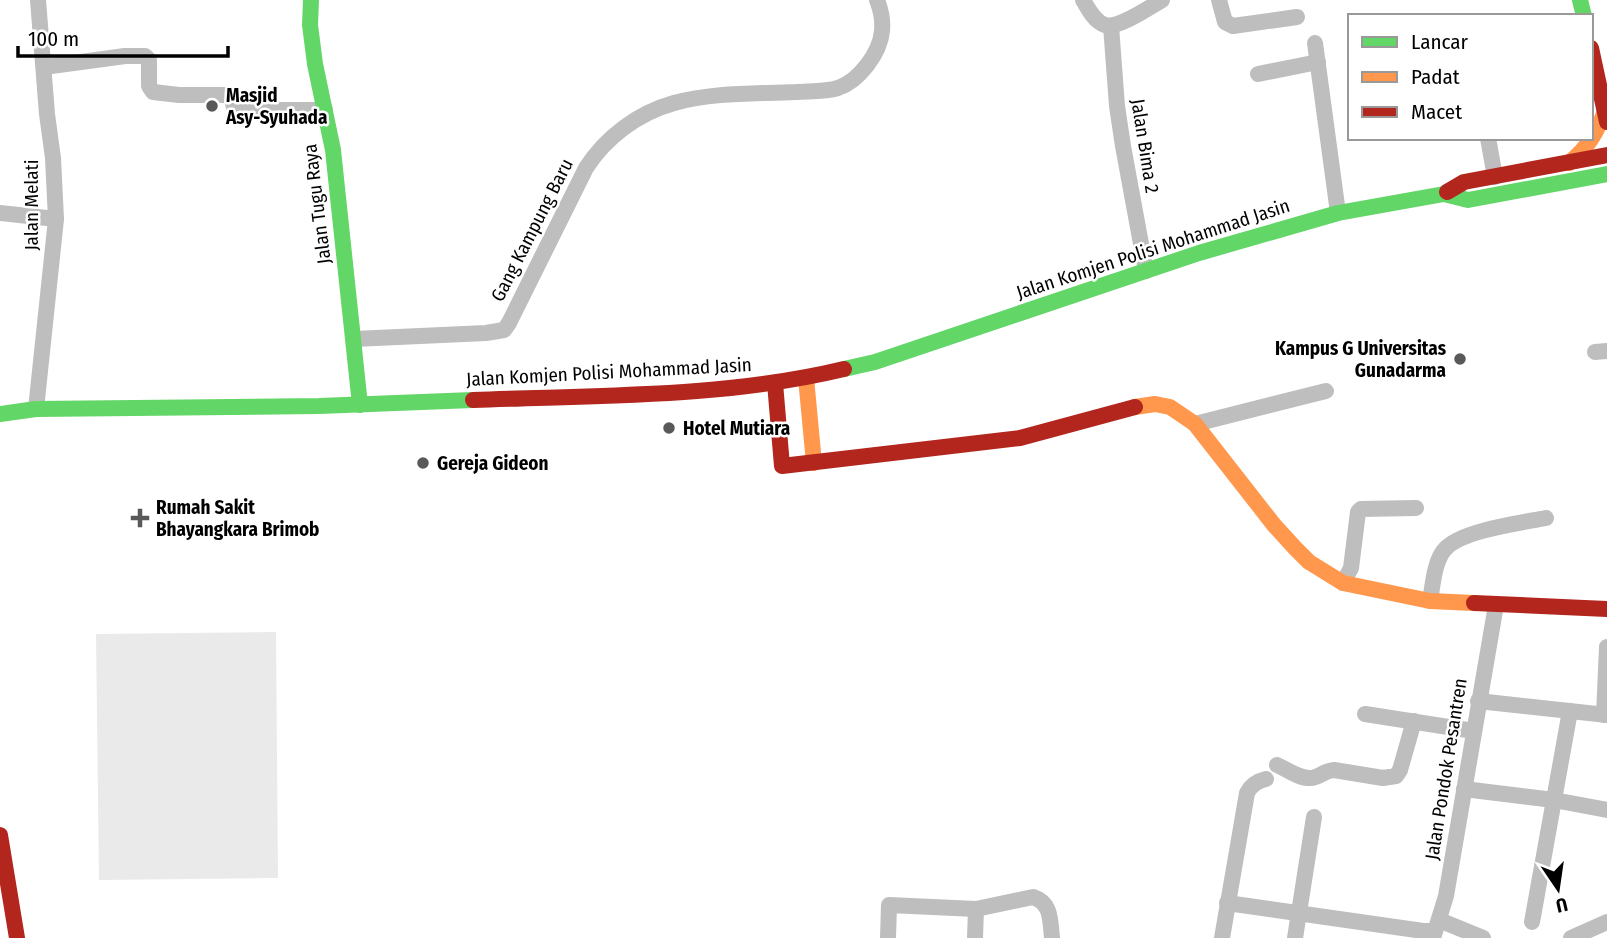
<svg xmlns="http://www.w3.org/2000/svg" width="1607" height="938" viewBox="0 0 1607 938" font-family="'Fira Sans Condensed',sans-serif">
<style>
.green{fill:#eaeaea}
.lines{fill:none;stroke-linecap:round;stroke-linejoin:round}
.street{stroke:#bebebe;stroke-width:16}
.fast{stroke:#63d668;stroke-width:16}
.slow{stroke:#ff974d;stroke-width:16}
.jam{stroke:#b3261e;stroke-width:16}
.poi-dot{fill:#595959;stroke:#fff;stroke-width:2.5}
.labels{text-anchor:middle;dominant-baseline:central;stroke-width:5;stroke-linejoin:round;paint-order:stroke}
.poi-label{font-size:19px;font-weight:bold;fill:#000;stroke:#fff;text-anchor:start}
.street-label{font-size:19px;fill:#000;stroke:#fff}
</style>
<rect width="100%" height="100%" fill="#fff"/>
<polygon class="green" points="276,632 278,878 99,880 96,634"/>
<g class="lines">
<g class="street">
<path d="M 1083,0 C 1088,9 1095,22 1105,25 C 1118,29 1150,7 1162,0"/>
<polyline points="1219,0 1225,22 1233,26 1297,17"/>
<polyline points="1111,26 1117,106 1123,146 1146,271"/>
<polyline points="1315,43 1338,213"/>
<polyline points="44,67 125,56 145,56 149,60 149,86 153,92 179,95 228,95 231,97 234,107 240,110 325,110"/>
<polyline points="1258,74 1318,62"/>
<polyline points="1488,138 1495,177"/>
<polyline points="0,213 56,219"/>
<path d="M 354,339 L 486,333 L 504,330 L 509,323 L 586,168 C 606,137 638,113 674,103 C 714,92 755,94 796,92 C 810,91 825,92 838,88 C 859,81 880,53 882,31 C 883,21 881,10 877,0"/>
<polyline points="1595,352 1607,351"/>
<polyline points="36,409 56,219 53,158 47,114 38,0"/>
<polyline points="1195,424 1326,391"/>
<polyline points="1343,583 1351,568 1358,512 1361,509 1416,508"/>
<path d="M 1430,601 C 1433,585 1434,560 1446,548 C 1464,530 1521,523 1546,518"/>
<polyline points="1478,701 1607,715"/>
<polyline points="1365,714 1474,731"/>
<polyline points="1604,715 1607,647"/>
<path d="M 1277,765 C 1286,769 1300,779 1311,778 C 1319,778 1323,771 1334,770 L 1383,778 L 1396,776 L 1400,770 L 1414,721"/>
<polyline points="1464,789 1554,800 1607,810"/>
<polyline points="1227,903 1423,931 1435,931"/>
<polyline points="1439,920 1483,938"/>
<polyline points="1532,922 1570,711"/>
<path d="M 888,938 L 889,905 L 976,909 L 1033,897 C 1052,903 1050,921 1052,938"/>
<polyline points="975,938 976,909"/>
<path d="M 1222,938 L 1247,793 C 1251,785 1257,781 1266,779"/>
<polyline points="1295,938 1314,817"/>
<polyline points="1433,938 1446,896 1496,605"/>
<polyline points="1571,938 1607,922"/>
</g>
<g class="fast">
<polyline points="311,0 310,25 315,64 333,150 360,405"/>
<polyline points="1580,0 1584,16"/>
<polyline points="1444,194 1468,200 1607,174"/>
<polyline points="844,369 875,362 1199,253 1338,213 1444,194 1447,192"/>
<polyline points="0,414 36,409 319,406 473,400"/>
</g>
<g class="slow">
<path d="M 1569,163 C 1587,148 1597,133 1605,111 L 1607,113"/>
<polyline points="806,378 814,463"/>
<polyline points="1135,407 1155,404 1170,407 1195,424 1274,525 1295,548 1309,562 1343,583 1430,601 1474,603"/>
</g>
<g class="jam">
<polyline points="1591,48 1607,122"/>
<polyline points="1447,192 1464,182 1607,155"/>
<polyline points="775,383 782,466 1020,438 1135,407"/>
<path d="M 473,400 C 597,395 723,398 844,369"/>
<polyline points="1474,603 1607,609"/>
<polyline points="0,835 17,938"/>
</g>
</g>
<g class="poi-dot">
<circle cx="212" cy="106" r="7"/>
<circle cx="1460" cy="359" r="7"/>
<circle cx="669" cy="428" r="7"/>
<circle cx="423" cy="463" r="7"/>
<path d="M136.5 507.5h7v7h7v7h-7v7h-7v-7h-7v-7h7z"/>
</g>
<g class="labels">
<g class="poi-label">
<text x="226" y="95">Masjid<tspan x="226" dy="22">Asy-Syuhada</tspan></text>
<text x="1446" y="348" text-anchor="end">Kampus G Universitas<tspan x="1446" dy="22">Gunadarma</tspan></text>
<text x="683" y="428">Hotel Mutiara</text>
<text x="437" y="463">Gereja Gideon</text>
<text x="156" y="507">Rumah Sakit<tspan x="156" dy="22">Bhayangkara Brimob</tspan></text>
</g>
<g class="street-label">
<text transform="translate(1145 146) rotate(81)">Jalan Bima 2</text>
<text transform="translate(317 204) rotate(-97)">Jalan Tugu Raya</text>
<text transform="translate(31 205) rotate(-90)">Jalan Melati</text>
<text transform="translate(532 230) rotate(-63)">Gang Kampung Baru</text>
<text transform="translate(1153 249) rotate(-18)">Jalan Komjen Polisi Mohammad Jasin</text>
<text transform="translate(609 372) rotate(-3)">Jalan Komjen Polisi Mohammad Jasin</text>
<text transform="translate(1446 769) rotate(-81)">Jalan Pondok Pesantren</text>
</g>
</g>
<rect x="1348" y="14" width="245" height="126" fill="#ffffff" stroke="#999999" stroke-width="2"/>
<rect x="1362" y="37" width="35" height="10" fill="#63d668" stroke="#999999" stroke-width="2"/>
<text x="1411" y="49" font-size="21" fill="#000000">Lancar</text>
<rect x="1362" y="72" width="35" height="10" fill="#ff974d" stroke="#999999" stroke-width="2"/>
<text x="1411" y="84" font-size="21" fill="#000000">Padat</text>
<rect x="1362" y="107" width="35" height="10" fill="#b3261e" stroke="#999999" stroke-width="2"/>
<text x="1411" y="119" font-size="21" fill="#000000">Macet</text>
<g transform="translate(1558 889) rotate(167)" stroke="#ffffff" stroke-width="5" paint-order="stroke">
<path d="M0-5L12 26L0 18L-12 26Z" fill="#000000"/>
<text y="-10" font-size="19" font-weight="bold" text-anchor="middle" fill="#000000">U</text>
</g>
<path d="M18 46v10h210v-10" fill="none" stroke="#000000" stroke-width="3.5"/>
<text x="28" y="46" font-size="21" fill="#000000" stroke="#ffffff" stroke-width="5" paint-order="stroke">100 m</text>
</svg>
